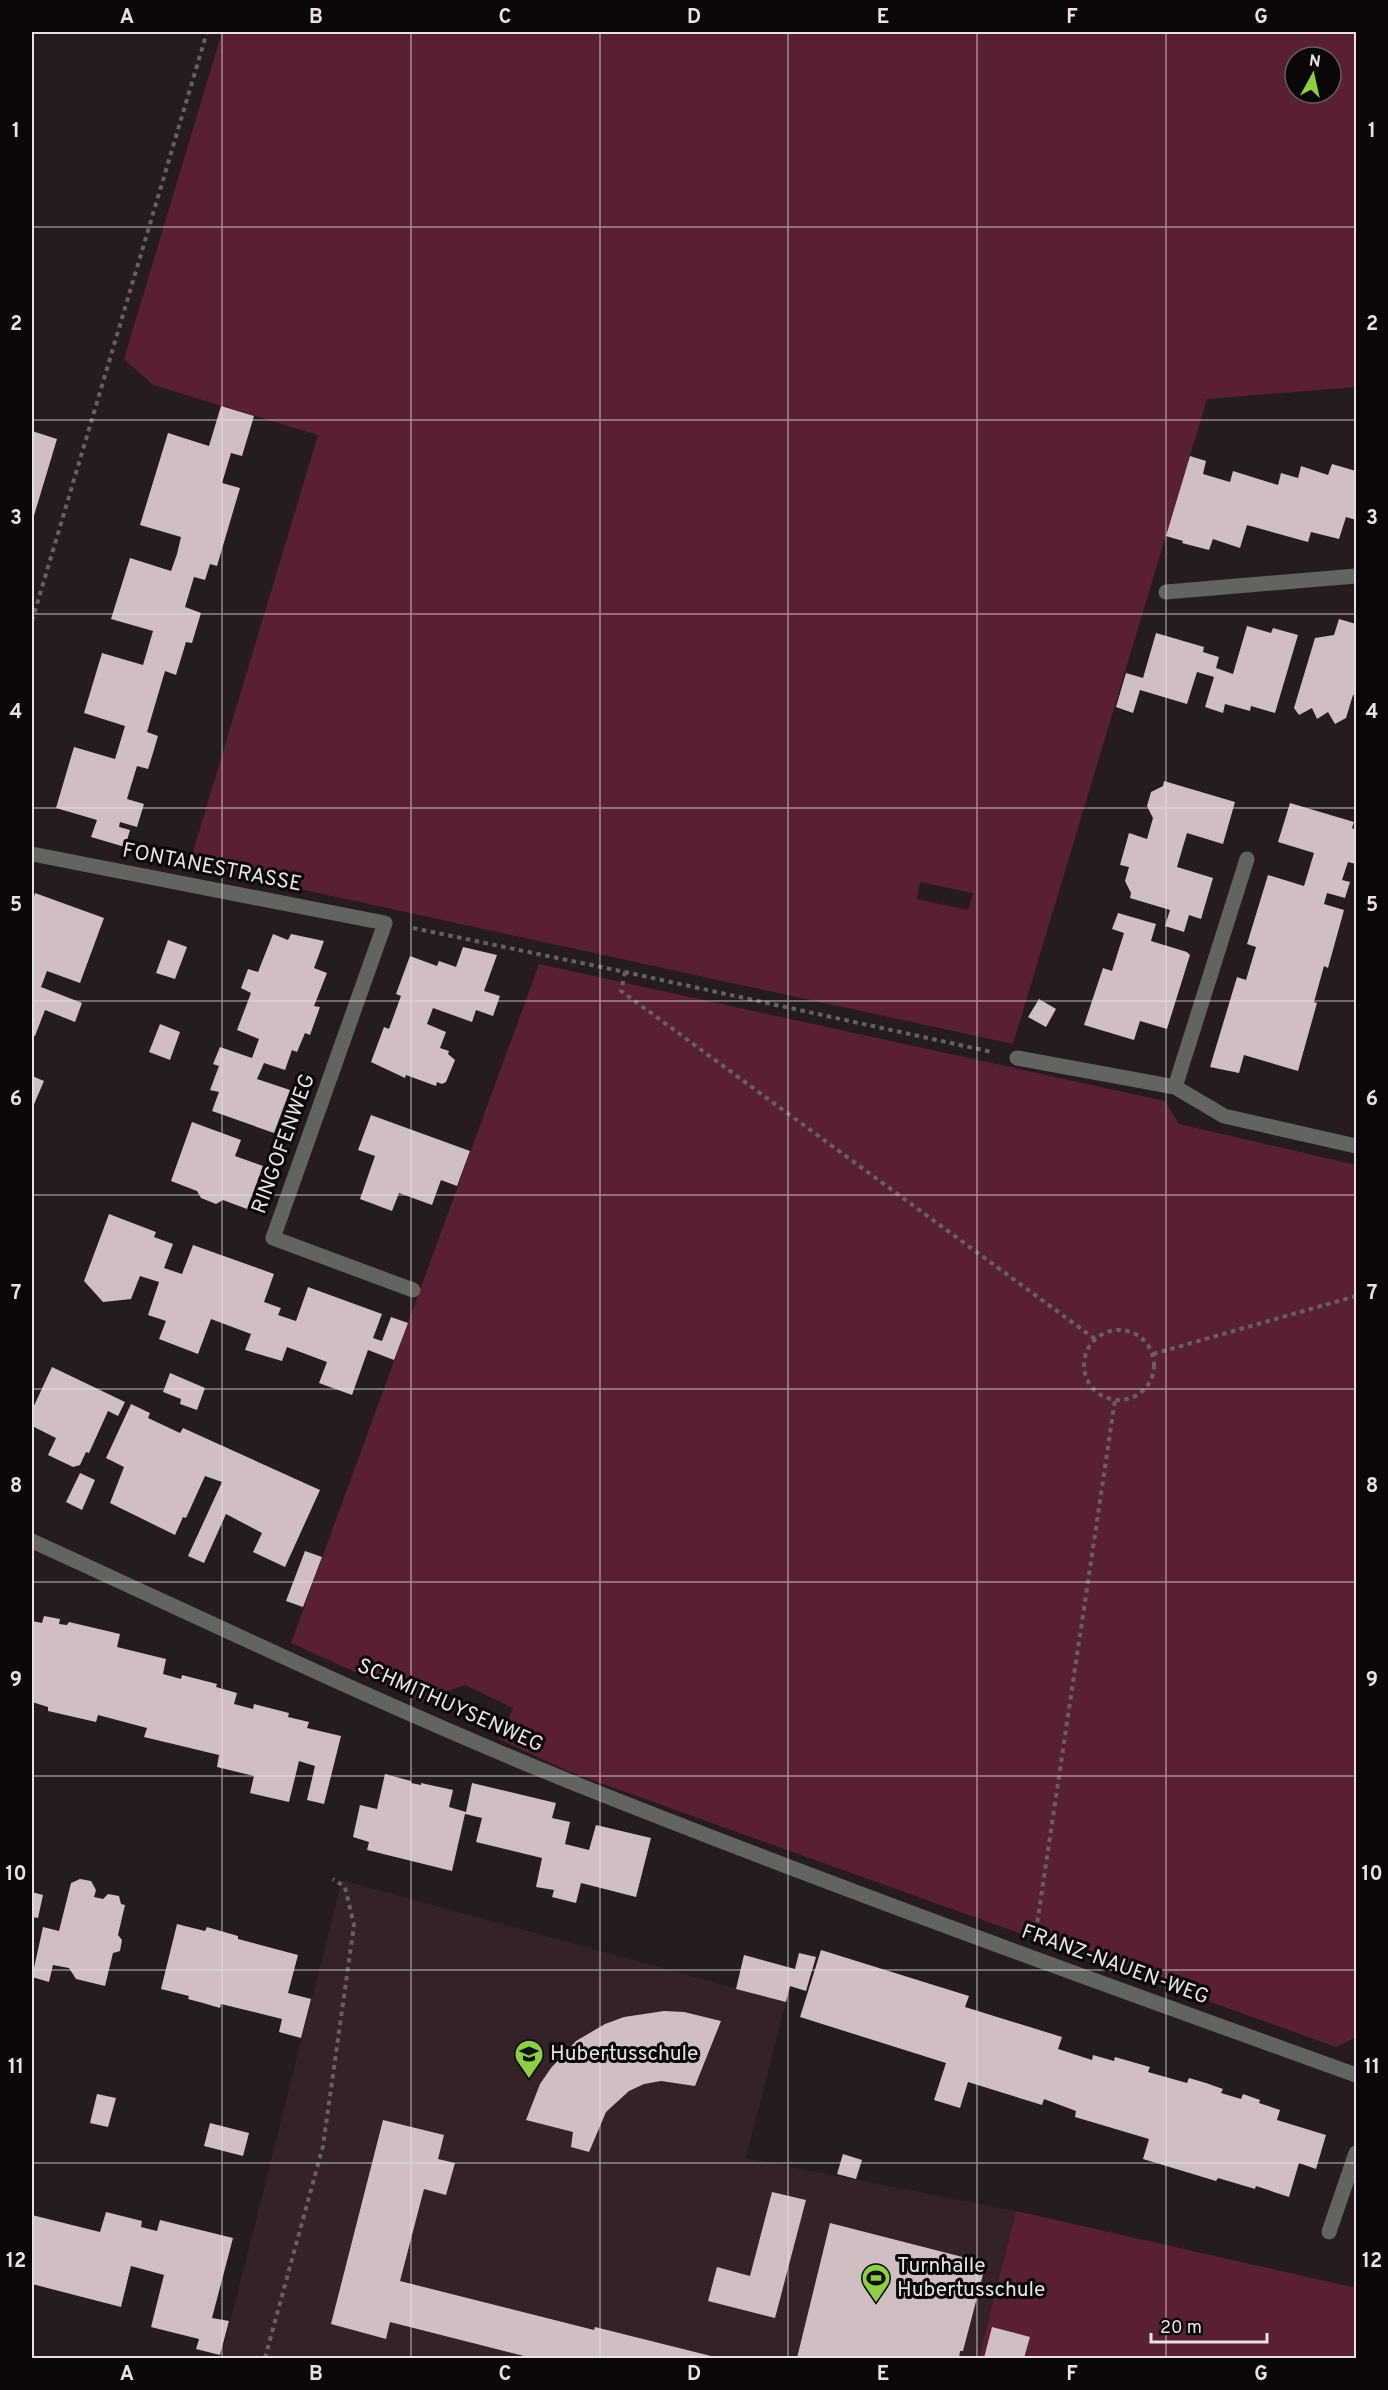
<svg xmlns="http://www.w3.org/2000/svg" width="1388" height="2390" viewBox="0 0 1388 2390" font-family="Overpass,sans-serif">
<style>
.built{fill:#332226}
.green{fill:#592033;fill-rule:evenodd}
.building{fill:#cfbfc3}
.lines{fill:none;stroke-linecap:round;stroke-linejoin:round}
.path{stroke:#695f61;stroke-width:4;stroke-dasharray:4.5 4.5;stroke-linecap:butt}
.street{stroke:#626460;stroke-width:15}
.grid{fill:none;stroke:#e9e1e2;stroke-width:1.5;stroke-opacity:0.55}
.labels{text-anchor:middle;dominant-baseline:central;stroke-width:6;stroke-linejoin:round;paint-order:stroke}
.street-label{font-size:21px;fill:#e9e1e2;stroke:#0b0708}
.poi-label{font-size:21px;fill:#e9e1e2;stroke:#0b0708;text-anchor:start}
.neatline{fill:none;stroke:#e9e1e2;stroke-width:2}
.grid-label{font-size:20px;text-anchor:middle;font-weight:bold;fill:#e9e1e2}
</style>
<rect width="100%" height="100%" fill="#261b1d"/>
<polygon class="built" points="342,1880 786,2002 746,2158 1016,2211 979,2358 221,2358"/>
<g class="green">
<path d="M 222,32 L 1356,32 L 1356,387 L 1207,399 L 1013,1044 L 189,865 L 318,435 L 153,385 L 124,359 ZM 1295,57 L 1331,57 L 1331,93 L 1295,93 ZM 920,882 L 973,893 L 968,910 L 917,899 Z"/>
<polygon points="539,964 1165,1101 1179,1124 1356,1165 1356,2037 1336,2047 570,1772 499,1739 513,1708 465,1685 430,1697 426,1704 291,1643"/>
<polygon points="1016,2211 1356,2288 1356,2358 979,2358"/>
</g>
<g class="building">
<polygon points="221,406 254,416 242,456 231,453 222,483 240,488 217,566 210,564 205,580 194,577 185,607 201,613 192,643 186,642 176,675 165,671 147,732 158,736 153,753 148,769 137,766 127,799 144,804 137,827 120,822 119,827 130,830 125,847 91,837 97,820 56,808 74,747 115,759 125,726 84,713 102,653 143,665 153,631 111,619 130,558 171,571 177,554 181,537 140,525 168,433 209,446"/>
<polygon points="32,431 57,439 33,519 32,518"/>
<polygon points="1190,456 1206,461 1203,474 1230,482 1233,471 1278,485 1281,473 1298,478 1301,466 1328,475 1332,464 1356,471 1356,520 1346,517 1339,539 1311,532 1308,542 1247,525 1240,548 1213,539 1209,550 1182,543 1183,541 1166,536"/>
<polygon points="1339,619 1356,624 1356,696 1353,695 1346,718 1335,724 1328,712 1317,719 1312,708 1299,715 1294,708 1315,638 1334,635"/>
<polygon points="1247,626 1271,633 1273,628 1298,635 1275,713 1251,706 1250,711 1225,704 1223,713 1205,707 1214,677 1197,672 1187,704 1140,690 1133,713 1116,707 1126,673 1143,678 1156,633 1204,647 1203,652 1219,657 1216,668 1233,674"/>
<polygon points="1164,781 1235,802 1223,844 1187,833 1177,867 1213,878 1201,919 1189,915 1184,932 1165,926 1170,910 1130,898 1131,893 1125,881 1129,867 1120,865 1129,833 1147,839 1153,818 1147,806 1151,792 1163,786"/>
<polygon points="1290,803 1354,822 1352,828 1356,830 1356,864 1348,862 1342,880 1350,882 1345,898 1327,893 1324,904 1344,910 1328,968 1324,966 1314,1002 1317,1003 1298,1071 1244,1055 1239,1073 1210,1067 1237,977 1246,980 1256,947 1247,944 1268,875 1304,886 1314,853 1278,842"/>
<polygon points="35,893 104,918 80,983 47,971 41,987 82,1003 75,1022 45,1010 35,1036 32,1035 32,904"/>
<polygon points="1118,913 1156,924 1151,941 1187,952 1190,955 1167,1029 1140,1021 1134,1040 1084,1025 1103,968 1112,971 1124,933 1112,929"/>
<polygon points="273,934 288,940 291,934 324,941 314,968 327,973 314,1006 320,1007 310,1035 305,1033 297,1052 292,1050 285,1070 264,1063 257,1079 290,1090 274,1133 212,1111 219,1092 210,1090 219,1066 213,1064 220,1047 252,1058 259,1039 237,1030 251,993 241,988 248,969 258,972"/>
<polygon points="168,940 187,947 175,979 156,973"/>
<polygon points="463,947 497,955 484,991 500,996 493,1016 476,1010 472,1022 433,1008 427,1024 446,1032 440,1048 449,1051 448,1054 455,1060 446,1082 442,1084 437,1082 436,1086 406,1075 405,1078 371,1062 384,1027 389,1029 401,996 396,994 410,956 437,966 439,961 456,967"/>
<polygon points="1039,999 1056,1009 1046,1027 1028,1017"/>
<polygon points="160,1024 180,1032 170,1060 149,1052"/>
<polygon points="32,1076 44,1081 32,1109"/>
<polygon points="371,1115 470,1151 457,1186 441,1180 432,1205 399,1193 392,1211 360,1199 375,1156 358,1150"/>
<polygon points="192,1122 241,1140 235,1156 263,1166 247,1209 223,1200 216,1204 201,1198 197,1191 171,1181"/>
<polygon points="109,1214 156,1232 154,1237 173,1244 164,1268 182,1274 193,1245 274,1274 264,1302 281,1308 278,1315 296,1321 308,1287 382,1314 373,1338 382,1341 391,1317 408,1323 394,1360 368,1350 352,1395 319,1383 327,1362 287,1347 282,1361 245,1350 251,1334 211,1319 198,1354 159,1339 166,1321 148,1315 159,1282 140,1276 131,1299 103,1302 84,1281"/>
<polygon points="52,1367 125,1402 118,1416 108,1411 89,1453 86,1452 80,1465 73,1467 48,1455 56,1438 32,1426 32,1410"/>
<polygon points="170,1373 205,1388 197,1410 180,1404 181,1399 163,1392"/>
<polygon points="131,1404 150,1413 148,1418 180,1433 183,1428 320,1490 285,1567 253,1552 262,1533 226,1514 204,1563 188,1556 222,1482 205,1476 186,1518 183,1517 175,1535 110,1503 124,1467 106,1458"/>
<polygon points="80,1473 95,1480 82,1510 66,1502"/>
<polygon points="305,1551 322,1557 303,1607 286,1601"/>
<polygon points="44,1616 60,1619 59,1624 67,1625 69,1622 120,1634 117,1647 166,1659 163,1674 181,1679 182,1675 217,1684 216,1687 237,1693 234,1704 253,1709 254,1704 289,1713 288,1717 309,1722 307,1728 341,1736 324,1804 307,1800 315,1766 299,1761 289,1802 250,1793 254,1776 217,1767 219,1755 144,1737 147,1728 98,1715 96,1722 48,1711 48,1707 32,1702 33,1657 32,1657 32,1621 42,1623"/>
<polygon points="385,1774 411,1781 411,1783 421,1785 421,1783 453,1790 449,1807 466,1812 472,1783 556,1803 552,1818 570,1822 565,1844 589,1850 596,1825 651,1838 636,1897 581,1883 576,1903 552,1897 554,1890 536,1887 542,1858 476,1842 482,1818 465,1814 452,1871 367,1850 369,1842 353,1837 360,1805 377,1809"/>
<polygon points="80,1879 91,1881 96,1890 94,1897 103,1899 108,1894 119,1896 121,1904 125,1905 118,1935 122,1940 120,1951 113,1953 105,1986 76,1979 69,1968 53,1965 49,1982 32,1977 43,1927 59,1931 71,1883"/>
<polygon points="32,1892 43,1895 38,1918 32,1917"/>
<polygon points="177,1924 205,1931 207,1927 238,1936 238,1939 298,1955 288,1993 311,1999 301,2038 279,2032 282,2019 221,2004 220,2008 203,2003 188,1999 189,1996 161,1989"/>
<polygon points="821,1950 969,1996 965,2007 1062,2037 1058,2049 1092,2060 1093,2055 1114,2061 1115,2057 1150,2067 1148,2072 1187,2083 1189,2078 1206,2083 1223,2089 1221,2093 1241,2099 1243,2094 1260,2100 1259,2103 1280,2110 1277,2120 1326,2135 1316,2169 1299,2163 1289,2197 1256,2186 1255,2189 1218,2178 1216,2181 1143,2159 1149,2139 1075,2117 1076,2111 1044,2099 1042,2105 968,2082 960,2108 934,2100 946,2063 800,2017"/>
<polygon points="799,1953 816,1957 806,1991 790,1986 786,2002 736,1989 744,1955 795,1969"/>
<polygon points="664,2011 684,2012 721,2021 695,2086 661,2081 644,2084 629,2091 606,2112 589,2152 571,2147 573,2132 526,2120 540,2084 551,2068 576,2041 605,2024 624,2017"/>
<polygon points="97,2094 116,2098 108,2127 90,2123"/>
<polygon points="383,2120 444,2135 438,2159 455,2163 446,2195 424,2189 400,2281 594,2330 595,2327 719,2358 532,2358 390,2322 386,2339 331,2324"/>
<polygon points="210,2123 249,2133 243,2156 204,2146"/>
<polygon points="843,2154 862,2160 856,2179 837,2174"/>
<polygon points="772,2192 806,2200 775,2318 708,2301 717,2267 750,2276"/>
<polygon points="106,2212 142,2221 141,2227 157,2231 160,2220 233,2238 212,2318 229,2321 220,2355 196,2349 199,2339 151,2327 164,2275 131,2266 121,2307 32,2284 32,2215 100,2232"/>
<polygon points="830,2223 986,2263 963,2351 960,2351 959,2358 797,2358"/>
<polygon points="992,2327 1030,2337 1024,2358 984,2358"/>
</g>
<g class="lines">
<g class="path">
<polyline points="32,621 207,32"/>
<polyline points="413,928 625,972 992,1052"/>
<polyline points="625,972 621,991 1095,1339"/>
<circle cx="1119" cy="1365" r="35"/>
<polyline points="1153,1354 1356,1296"/>
<polyline points="1036,1931 1115,1400"/>
<polyline points="265,2358 323,2146 354,1925 345,1887 333,1879"/>
</g>
<g class="street">
<polyline points="1166,592 1356,576"/>
<polyline points="32,854 385,923 273,1238 413,1290"/>
<polyline points="1017,1058 1175,1087 1224,1116 1356,1146"/>
<polyline points="1175,1087 1247,859"/>
<path d="M 32,1541 C 212,1623 392,1710 576,1784 C 834,1887 1095,1981 1356,2075"/>
<polyline points="1329,2232 1356,2153"/>
</g>
</g>
<path class="grid" d="M 222,32 L 222,2358M 411,32 L 411,2358M 600,32 L 600,2358M 788,32 L 788,2358M 977,32 L 977,2358M 1166,32 L 1166,2358M 32,227 L 1356,227M 32,420 L 1356,420M 32,614 L 1356,614M 32,808 L 1356,808M 32,1001 L 1356,1001M 32,1195 L 1356,1195M 32,1389 L 1356,1389M 32,1582 L 1356,1582M 32,1776 L 1356,1776M 32,1970 L 1356,1970M 32,2163 L 1356,2163"/>
<defs>
<g id="school-pin" transform="scale(1.5)"><path d="M0 17L-7.5 6A9.5 9.5 0 1 1 7.5 6Z" fill="#8cce45" stroke="#0b0708"/><path d="M0-5L7-2L0 1L-7-2ZM-4 1L0 2.5L4 1V4Q0 6-4 4Z" fill="#111"/></g>
<g id="stadium-pin" transform="scale(1.5)"><path d="M0 17L-7.5 6A9.5 9.5 0 1 1 7.5 6Z" fill="#8cce45" stroke="#0b0708"/><path d="M0-5a6.5 5 0 1 0 0 10a6.5 5 0 1 0 0-10ZM-3.5-1.8h7v3.6h-7Z" fill="#111"/></g>
</defs>
<g fill-rule="evenodd">
<use href="#school-pin" x="529" y="2054"/>
<use href="#stadium-pin" x="876" y="2278"/>
</g>
<g class="labels">
<g class="street-label">
<text transform="translate(212 868) rotate(11)">FONTANESTRASSE</text>
<text transform="translate(284 1144) rotate(-70)">RINGOFENWEG</text>
<text transform="translate(450 1706) rotate(24)">SCHMITHUYSENWEG</text>
<text transform="translate(1115 1965) rotate(20)">FRANZ-NAUEN-WEG</text>
</g>
<g class="poi-label">
<text x="550" y="2054">Hubertusschule</text>
<text x="897" y="2266">Turnhalle<tspan x="897" dy="24">Hubertusschule</tspan></text>
</g>
</g>
<rect width="1388" height="2390" fill="none" stroke="#0b0708" stroke-width="66"/>
<g transform="translate(1313 75) rotate(8)"><circle r="28" fill="#0b0708" stroke="#645e5f" stroke-width="1.5"/>
<path d="M0-4.5L10 22L0 15L-10 22Z" fill="#8cce45"/>
<text y="-9" font-size="16" font-weight="bold" text-anchor="middle" fill="#e9e1e2">N</text>
</g>
<path d="M1151 2333v9h116v-9" fill="none" stroke="#e9e1e2" stroke-width="3"/>
<text x="1160" y="2333" font-size="18" fill="#e9e1e2" stroke="#0b0708" stroke-width="4.5" paint-order="stroke">20 m</text>
<rect x="33" y="33" width="1322" height="2324" class="neatline"/>
<g class="grid-label">
<text x="127" y="23">A</text>
<text x="316" y="23">B</text>
<text x="505" y="23">C</text>
<text x="694" y="23">D</text>
<text x="883" y="23">E</text>
<text x="1072" y="23">F</text>
<text x="1261" y="23">G</text>
<text x="16" y="137">1</text>
<text x="1372" y="137">1</text>
<text x="16" y="330">2</text>
<text x="1372" y="330">2</text>
<text x="16" y="524">3</text>
<text x="1372" y="524">3</text>
<text x="16" y="718">4</text>
<text x="1372" y="718">4</text>
<text x="16" y="911">5</text>
<text x="1372" y="911">5</text>
<text x="16" y="1105">6</text>
<text x="1372" y="1105">6</text>
<text x="16" y="1299">7</text>
<text x="1372" y="1299">7</text>
<text x="16" y="1492">8</text>
<text x="1372" y="1492">8</text>
<text x="16" y="1686">9</text>
<text x="1372" y="1686">9</text>
<text x="16" y="1880">10</text>
<text x="1372" y="1880">10</text>
<text x="16" y="2073">11</text>
<text x="1372" y="2073">11</text>
<text x="16" y="2267">12</text>
<text x="1372" y="2267">12</text>
<text x="127" y="2380">A</text>
<text x="316" y="2380">B</text>
<text x="505" y="2380">C</text>
<text x="694" y="2380">D</text>
<text x="883" y="2380">E</text>
<text x="1072" y="2380">F</text>
<text x="1261" y="2380">G</text>
</g>
</svg>
